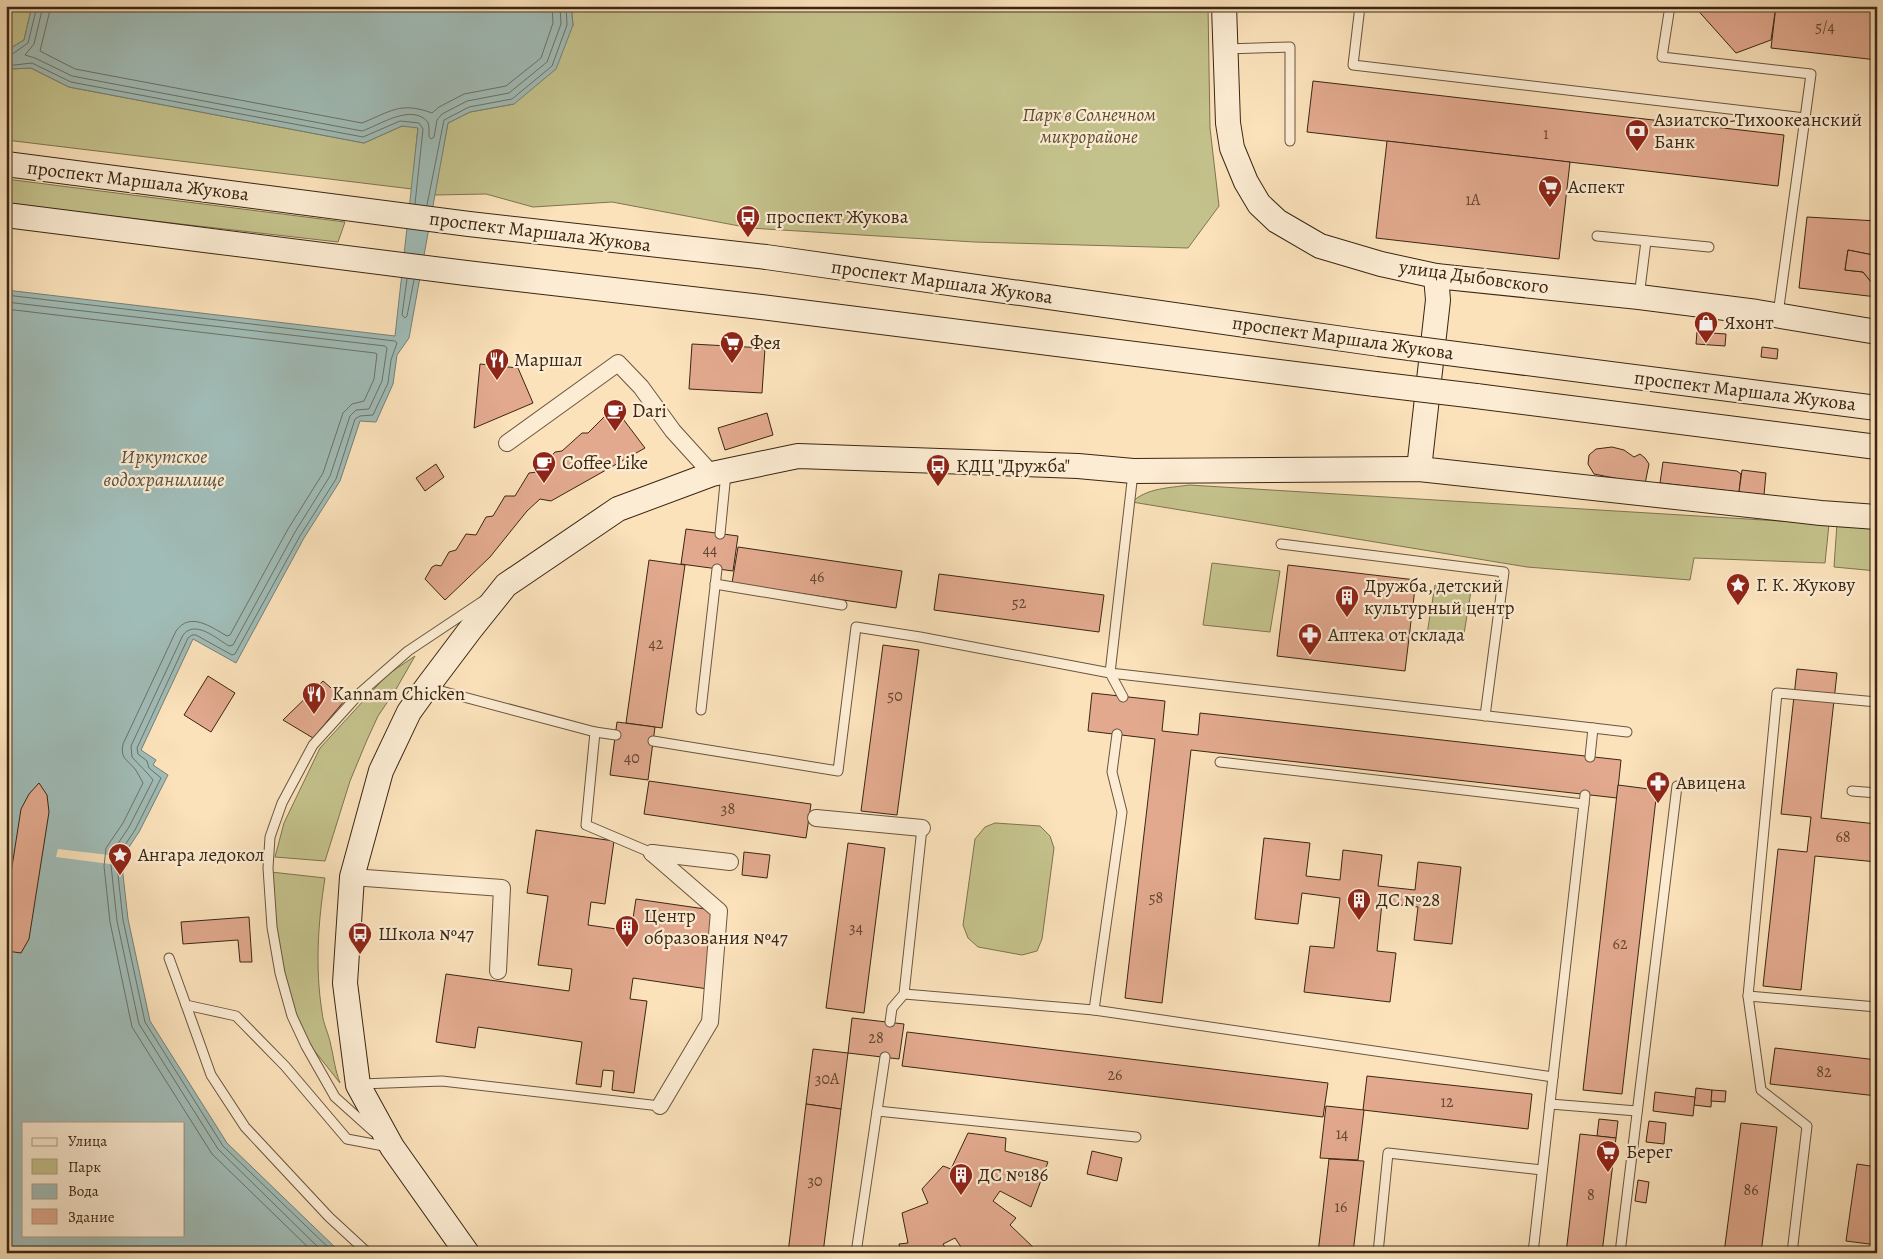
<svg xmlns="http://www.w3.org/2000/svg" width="1883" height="1259" viewBox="0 0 1883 1259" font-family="Alegreya,serif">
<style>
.green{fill:#c4c28c;stroke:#7f7450}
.water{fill:#a0bcb7;stroke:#778075;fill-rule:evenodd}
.pier{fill:#fbe2bb}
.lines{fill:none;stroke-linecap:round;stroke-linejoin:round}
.shore{stroke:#6d7165;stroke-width:1}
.building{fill:#e2a98e;stroke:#3a2613}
.lane-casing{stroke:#6a553d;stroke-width:11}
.street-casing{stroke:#6a553d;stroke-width:18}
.secondary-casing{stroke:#3a2613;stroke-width:26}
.lane{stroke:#fcecd3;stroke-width:9}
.street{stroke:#fcecd3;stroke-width:16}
.secondary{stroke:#fcecd3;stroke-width:24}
.secondary-bridge-casing{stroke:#3a2613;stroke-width:26;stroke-linecap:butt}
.secondary-bridge{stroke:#fcecd3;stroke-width:24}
.labels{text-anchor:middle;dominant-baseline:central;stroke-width:4.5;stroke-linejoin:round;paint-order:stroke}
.number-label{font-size:16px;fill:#644732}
.park-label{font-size:19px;font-style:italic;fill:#5c4d31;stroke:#fcecd3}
.poi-label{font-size:19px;fill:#3a2613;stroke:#fcecd3;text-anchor:start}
.street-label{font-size:19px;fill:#3a2613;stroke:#fcecd3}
.water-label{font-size:20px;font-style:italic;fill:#595344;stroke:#fcecd3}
</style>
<rect width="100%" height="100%" fill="#fbe2bb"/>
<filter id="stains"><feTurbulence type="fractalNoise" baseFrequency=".004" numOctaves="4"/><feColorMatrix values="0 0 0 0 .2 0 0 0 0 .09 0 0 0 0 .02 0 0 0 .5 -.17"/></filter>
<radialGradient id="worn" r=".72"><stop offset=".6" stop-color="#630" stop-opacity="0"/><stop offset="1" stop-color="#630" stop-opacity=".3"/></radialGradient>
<g class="green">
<polygon points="6,6 32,6 24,40 6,51"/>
<polygon points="571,6 1208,6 1210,128 1219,206 1188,248 974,242 750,228 612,202 533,207 486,194 434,195 448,123 470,112 514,104 573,25"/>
<polygon points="31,68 69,87 364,143 402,126 418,127 412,189 6,140 6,73 9,69"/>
<polygon points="6,179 345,222 338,242 6,204"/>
<path d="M 1189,485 L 1829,524 L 1825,563 L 1694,558 L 1690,580 L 1527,567 L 1132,502 C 1147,488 1169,488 1189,485 Z"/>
<polygon points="1837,523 1877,525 1877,571 1834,567"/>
<polygon points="1212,563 1280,571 1270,632 1203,625"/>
<polygon points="1435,585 1471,591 1463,640 1427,634"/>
<polygon points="415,656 395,691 378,716 367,740 350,781 325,861 275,857 284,823 320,748 387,675"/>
<polygon points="995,823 1040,826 1050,836 1054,848 1042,939 1037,951 1022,955 978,947 968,938 963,925 975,839 985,827"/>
<path d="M 271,872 L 325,878 C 318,922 315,968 322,1012 C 323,1024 329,1034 331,1046 C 334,1059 335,1070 340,1083 L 313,1049 L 292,1009 L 273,933 Z"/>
</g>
<path class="water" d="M 32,6 L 571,6 L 573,25 L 556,69 L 514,104 L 470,112 L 448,123 L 409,338 L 397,355 L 393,384 L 376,422 L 360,421 L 340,481 L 304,538 L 236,663 L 193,639 L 141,750 L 156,760 L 153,765 L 168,775 L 139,832 L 123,856 L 122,866 L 128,919 L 150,1021 L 227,1143 L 341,1253 L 6,1253 L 6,290 L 395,336 L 418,128 L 402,126 L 364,143 L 69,87 L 31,68 L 10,69 L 6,73 L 6,51 L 24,40 ZM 24,1123 L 184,1123 L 184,1235 L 24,1235 Z"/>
<polygon class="pier" points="58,849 126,857 125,866 56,857"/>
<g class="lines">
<g class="shore">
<path d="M 43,6 L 34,44 L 25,55 L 35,58 L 72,76 L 362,131 C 380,125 411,103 428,122 L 429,128 L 429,137 L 431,139 L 434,137 L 437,120 L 442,114 L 467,101 L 509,93 L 547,62 L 561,24 L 560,6"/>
<path d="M 51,6 L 40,51 L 75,69 L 362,123 C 390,112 400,101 432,113 L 439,107 L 464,94 L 506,86 L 541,58 L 553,23 L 552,6"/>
<polyline points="6,55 11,55 28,43 37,6"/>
<polyline points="6,66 32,63 71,82 363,137 400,121 419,123 423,129 415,204"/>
<polyline points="427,205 444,120 469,107 512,99 552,66 567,25 566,6"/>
<polyline points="407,279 402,315 405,318 407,316 414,280"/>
<polyline points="6,295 395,341 397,343 391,360 388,383 373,415 360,416 355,419 336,479 300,536 235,654 232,655 196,635 192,635 188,638 137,748 138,754 147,761 149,768 161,778 135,830 119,854 117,866 123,920 145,1022 223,1146 334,1253"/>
<path d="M 6,302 L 385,346 L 387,348 L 382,381 L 369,409 L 356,410 L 350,416 L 330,476 L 295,532 L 233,645 L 229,646 C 217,639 195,619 183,635 L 131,746 L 132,757 C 139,765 147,772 153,780 L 129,827 L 113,851 L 111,865 L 117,921 L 139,1024 L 218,1149 L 324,1253"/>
<path d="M 6,309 L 375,353 L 377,354 L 374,379 L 364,401 L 352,404 L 343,413 L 323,473 L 288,529 L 230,635 L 227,636 C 211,627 190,611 176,631 L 123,744 C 120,759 127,759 135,769 C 137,772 141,779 143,783 L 123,823 L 106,848 L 104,866 L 110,922 L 132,1027 L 212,1154 L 314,1253"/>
</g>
</g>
<g class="building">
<polygon points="1694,6 1776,6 1771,40 1736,53"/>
<polygon points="1776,6 1877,6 1877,60 1771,48"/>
<polygon points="1313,81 1784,135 1778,186 1307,132"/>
<polygon points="1387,141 1570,162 1559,259 1376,238"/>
<polygon points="1807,217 1877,221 1873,255 1848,250 1845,270 1863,272 1877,289 1877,297 1799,288"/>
<polygon points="1874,240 1877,240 1877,289 1863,272 1845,270 1848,250 1873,255"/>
<polygon points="1697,332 1726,334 1725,346 1696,344"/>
<polygon points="692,344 765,348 762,393 689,389"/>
<polygon points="1762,347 1778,349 1777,359 1761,357"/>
<polygon points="480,364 518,368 533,403 474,428"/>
<polygon points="614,407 645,448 551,501 540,499 527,511 490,557 445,600 425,579 432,567 436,565 441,566 449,552 456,550 466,534 476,535 486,517 493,516 505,496 515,496 529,473 537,472 555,452 562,451 582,433 588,433"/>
<polygon points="767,413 773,435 725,450 718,428"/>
<polygon points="1612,447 1624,450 1634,457 1640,454 1645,458 1649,464 1645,484 1594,474 1588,464 1589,455 1596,449"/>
<polygon points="1663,462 1737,471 1741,474 1739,492 1660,483"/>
<polygon points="436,464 444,477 425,491 416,478"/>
<polygon points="1742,470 1766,473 1764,495 1739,492"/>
<polygon points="686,529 738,536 733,571 681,564"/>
<polygon points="738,547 902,571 896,608 732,583"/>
<polygon points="649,560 685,565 662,728 626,723"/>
<polygon points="1288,565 1416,580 1405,671 1277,656"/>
<polygon points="939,574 1104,595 1099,632 934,610"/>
<polygon points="883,645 919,650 897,815 861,811"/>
<polygon points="1797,669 1837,673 1821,818 1877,824 1877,862 1815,856 1801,990 1763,986 1778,849 1807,852 1811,817 1781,814"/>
<polygon points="208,676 235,693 211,732 184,715"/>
<polygon points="323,681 345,700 313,738 283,720"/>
<polygon points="1092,693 1165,701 1162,731 1198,735 1200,713 1621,760 1617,798 1191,750 1162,1003 1125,998 1155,739 1088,731"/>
<polygon points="617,722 655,727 648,780 610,775"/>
<polygon points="649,781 811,804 806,838 644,814"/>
<polygon points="39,783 47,795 49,812 29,939 21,953 7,951 6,905 21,809 29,794"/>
<polygon points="1618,785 1657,790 1622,1094 1583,1090"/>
<polygon points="536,830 614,841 605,904 591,902 588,925 631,931 636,899 719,911 708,989 633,978 630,999 647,1001 634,1093 612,1090 614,1071 603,1070 601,1087 576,1084 582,1042 478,1027 475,1048 436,1042 446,974 569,991 572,969 538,965 548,896 527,893"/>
<polygon points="1264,838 1310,843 1306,876 1340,880 1343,850 1382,855 1378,886 1415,890 1418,862 1461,867 1452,944 1414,940 1418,907 1382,903 1377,951 1396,953 1390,1002 1304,992 1310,946 1334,948 1340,898 1302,893 1298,924 1255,919"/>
<polygon points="848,843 885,848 864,1013 826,1008"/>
<polygon points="744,852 770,855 767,878 742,875"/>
<polygon points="249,917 252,962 240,962 238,940 183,944 181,922"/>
<polygon points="852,1018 904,1024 899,1059 848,1053"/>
<polygon points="907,1032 1328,1083 1323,1117 902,1066"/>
<polygon points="1775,1048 1877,1060 1877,1096 1770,1084"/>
<polygon points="813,1049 848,1053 841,1109 806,1104"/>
<polygon points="1367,1076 1532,1094 1528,1129 1363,1110"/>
<polygon points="1696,1088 1712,1090 1711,1107 1694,1105"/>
<polygon points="1712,1090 1726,1091 1725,1102 1711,1101"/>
<polygon points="1655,1092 1695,1097 1693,1116 1653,1111"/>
<polygon points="806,1104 841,1109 823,1253 788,1253"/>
<polygon points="1326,1106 1364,1110 1358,1160 1320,1158"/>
<polygon points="1599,1119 1618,1121 1616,1138 1597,1136"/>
<polygon points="1649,1121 1666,1123 1664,1144 1646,1142"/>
<polygon points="1741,1123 1777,1127 1761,1253 1724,1253"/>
<polygon points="968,1133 1006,1138 1005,1151 1048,1162 1031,1207 1000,1191 993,1201 1016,1218 1010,1225 1036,1250 1033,1253 965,1253 955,1238 943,1244 948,1253 901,1253 899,1244 908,1243 902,1213 928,1203 922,1189 943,1166 951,1169"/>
<polygon points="1580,1134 1616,1138 1602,1253 1566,1253"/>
<polygon points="1092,1151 1122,1158 1117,1181 1087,1174"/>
<polygon points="1329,1159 1364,1161 1353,1253 1318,1253"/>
<polygon points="1857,1164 1877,1167 1877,1245 1846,1241"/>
<polygon points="1638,1180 1649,1182 1646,1203 1635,1201"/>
</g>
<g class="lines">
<g class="lane-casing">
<g id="lane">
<polyline points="1360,6 1353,65 1805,118 1778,314"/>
<polyline points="1670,6 1662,57 1811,74 1805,118"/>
<polyline points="1226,49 1290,47 1290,141"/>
<polyline points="1597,236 1709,247"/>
<polyline points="1639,297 1646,241"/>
<polyline points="1133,473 1110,673 1593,728 1590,757"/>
<polyline points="720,534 726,473"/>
<polyline points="1281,544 1504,572 1485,716"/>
<polyline points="715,584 842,605"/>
<polyline points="430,688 595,732 616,735"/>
<polyline points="701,710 717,569"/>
<polyline points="1593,728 1627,732"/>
<polyline points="595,732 586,825 652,853"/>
<polyline points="653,741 838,771 856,627 920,637 1110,673 1123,697"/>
<polyline points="1220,762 1584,804"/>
<polyline points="1852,791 1877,793"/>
<polyline points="169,958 186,1005 236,1016 285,1066 347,1139 389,1147"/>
<polyline points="904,994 1094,1010 1122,812 1112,772 1117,734"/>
<polyline points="1748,996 1877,1007"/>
<polyline points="186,1005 211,1075 245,1127 329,1217 368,1253"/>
<polyline points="1094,1010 1553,1077"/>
<polyline points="890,1022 892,1008 904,994 922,828"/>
<polyline points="361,1084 442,1081 660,1106"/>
<polyline points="1550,1104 1637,1111"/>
<polyline points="877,1111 1136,1137"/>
<polyline points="374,1132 335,1097 306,1046 292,1016 280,973 272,927 268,868 270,837 282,803 313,745 360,693 408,651 483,601"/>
<polyline points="856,1253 885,1057"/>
<polyline points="1378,1253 1388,1153 1542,1170"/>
<polyline points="1533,1253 1585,795"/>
<polyline points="1620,1253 1677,786"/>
<polyline points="1792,1253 1807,1126 1761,1090 1748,996 1777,693 1877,702"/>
</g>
</g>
<g class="street-casing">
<g id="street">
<polyline points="507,443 618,363 641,387 673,431 712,474"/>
<polyline points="816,818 922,828"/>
<polyline points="652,853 719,911 710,1022 660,1106"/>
<polyline points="652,853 730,862"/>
<polyline points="352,877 502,888 498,971"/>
</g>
</g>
<g class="secondary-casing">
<g id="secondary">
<polyline points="1224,6 1228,123 1232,148 1246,182 1259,204 1277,221 1320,246 1381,264 1436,276 1639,297 1757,312 1877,332"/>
<polyline points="6,164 469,224 766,257 1379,344"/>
<polyline points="6,215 466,273 761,307 1375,384"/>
<polyline points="1479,357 1877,408"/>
<polyline points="1476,396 1877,447"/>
<polyline points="1419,469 1438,300 1436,276"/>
<polyline points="467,1253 392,1147 358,1085 345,983 352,877 381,771 409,712 427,687 470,630 506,585 618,509 712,474 798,456 1078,466 1133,471 1419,469 1821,513 1877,517"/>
</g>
</g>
<use href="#lane" class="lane"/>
<use href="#street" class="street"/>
<use href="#secondary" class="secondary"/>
<g class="secondary-bridge-casing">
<g id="secondary-bridge">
<polyline points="1379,344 1479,357"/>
<polyline points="1375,384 1476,396"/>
</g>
</g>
<use href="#secondary-bridge" class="secondary-bridge"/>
</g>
<defs>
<g id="bank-pin" transform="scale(1.25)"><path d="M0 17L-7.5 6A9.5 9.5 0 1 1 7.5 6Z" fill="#8f2418" stroke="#fcecd3"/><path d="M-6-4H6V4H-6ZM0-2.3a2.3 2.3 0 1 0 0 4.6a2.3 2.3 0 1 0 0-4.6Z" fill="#fff"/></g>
<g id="supermarket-pin" transform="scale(1.25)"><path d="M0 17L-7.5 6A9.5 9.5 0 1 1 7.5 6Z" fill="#8f2418" stroke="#fcecd3"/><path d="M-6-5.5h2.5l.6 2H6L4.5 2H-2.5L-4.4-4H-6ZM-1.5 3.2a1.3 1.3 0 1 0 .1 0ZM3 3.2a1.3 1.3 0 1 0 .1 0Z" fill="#fff"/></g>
<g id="bus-pin" transform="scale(1.25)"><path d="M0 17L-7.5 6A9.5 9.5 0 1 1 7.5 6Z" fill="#8f2418" stroke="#fcecd3"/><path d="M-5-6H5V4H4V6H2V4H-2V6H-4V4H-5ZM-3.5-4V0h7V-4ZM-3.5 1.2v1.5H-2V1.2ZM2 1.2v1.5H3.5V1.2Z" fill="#fff"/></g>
<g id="shop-pin" transform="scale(1.25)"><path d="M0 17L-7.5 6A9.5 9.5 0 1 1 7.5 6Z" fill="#8f2418" stroke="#fcecd3"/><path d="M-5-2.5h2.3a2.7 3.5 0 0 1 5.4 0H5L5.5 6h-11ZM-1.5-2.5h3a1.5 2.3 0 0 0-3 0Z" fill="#fff"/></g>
<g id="restaurant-pin" transform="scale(1.25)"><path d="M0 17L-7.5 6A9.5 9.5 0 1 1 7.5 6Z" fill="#8f2418" stroke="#fcecd3"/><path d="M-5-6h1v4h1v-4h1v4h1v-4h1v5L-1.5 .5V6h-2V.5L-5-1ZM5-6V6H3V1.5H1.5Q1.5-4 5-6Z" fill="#fff"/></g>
<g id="cafe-pin" transform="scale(1.25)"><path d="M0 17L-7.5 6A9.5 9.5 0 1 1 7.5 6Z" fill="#8f2418" stroke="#fcecd3"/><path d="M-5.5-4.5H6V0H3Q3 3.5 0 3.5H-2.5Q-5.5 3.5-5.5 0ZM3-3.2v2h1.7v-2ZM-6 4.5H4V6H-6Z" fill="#fff"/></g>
<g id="sight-pin" transform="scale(1.25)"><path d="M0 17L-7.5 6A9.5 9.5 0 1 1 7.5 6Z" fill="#8f2418" stroke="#fcecd3"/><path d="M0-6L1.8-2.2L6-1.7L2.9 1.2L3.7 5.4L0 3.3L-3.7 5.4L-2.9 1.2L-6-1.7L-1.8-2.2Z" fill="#fff"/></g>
<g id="building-pin" transform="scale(1.25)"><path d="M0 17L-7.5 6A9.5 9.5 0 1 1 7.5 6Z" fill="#8f2418" stroke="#fcecd3"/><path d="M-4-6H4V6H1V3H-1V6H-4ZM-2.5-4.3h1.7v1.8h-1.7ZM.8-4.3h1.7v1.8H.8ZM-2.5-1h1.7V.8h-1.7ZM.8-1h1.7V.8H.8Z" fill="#fff"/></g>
<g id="pharmacy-pin" transform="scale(1.25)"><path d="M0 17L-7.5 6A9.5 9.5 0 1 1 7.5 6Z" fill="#8f2418" stroke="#fcecd3"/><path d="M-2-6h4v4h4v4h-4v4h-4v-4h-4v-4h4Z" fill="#fff"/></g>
</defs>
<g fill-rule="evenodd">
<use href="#bank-pin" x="1637" y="131"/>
<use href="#supermarket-pin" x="1550" y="187"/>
<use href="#bus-pin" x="748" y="217"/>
<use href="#shop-pin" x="1706" y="323"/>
<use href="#supermarket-pin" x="732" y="343"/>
<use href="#restaurant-pin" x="497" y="360"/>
<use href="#cafe-pin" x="615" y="411"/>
<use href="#cafe-pin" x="544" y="463"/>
<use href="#bus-pin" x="938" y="466"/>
<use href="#sight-pin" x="1738" y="585"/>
<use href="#building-pin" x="1347" y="597"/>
<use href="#pharmacy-pin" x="1310" y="635"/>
<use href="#restaurant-pin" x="314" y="694"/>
<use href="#pharmacy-pin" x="1658" y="783"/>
<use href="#sight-pin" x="120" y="855"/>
<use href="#building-pin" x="1359" y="900"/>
<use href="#building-pin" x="627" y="927"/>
<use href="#bus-pin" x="360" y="934"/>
<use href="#supermarket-pin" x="1608" y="1152"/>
<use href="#building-pin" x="961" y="1175"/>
</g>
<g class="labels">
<g class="number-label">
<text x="1825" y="27">5/4</text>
<text x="1546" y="134">1</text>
<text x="1473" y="200">1А</text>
<text x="710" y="550">44</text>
<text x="817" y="577">46</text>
<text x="1019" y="603">52</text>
<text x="656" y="644">42</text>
<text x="895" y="696">50</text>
<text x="632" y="758">40</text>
<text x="728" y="809">38</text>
<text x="1843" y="837">68</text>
<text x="1156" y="898">58</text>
<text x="856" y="928">34</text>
<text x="1620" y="944">62</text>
<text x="876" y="1038">28</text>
<text x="1824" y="1072">82</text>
<text x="1115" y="1075">26</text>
<text x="827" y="1079">30А</text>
<text x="1447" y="1102">12</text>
<text x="1342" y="1134">14</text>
<text x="815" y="1181">30</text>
<text x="1751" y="1190">86</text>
<text x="1591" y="1195">8</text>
<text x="1341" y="1207">16</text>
</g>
<g class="park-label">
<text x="1089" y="115">Парк в Солнечном<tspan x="1089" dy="22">микрорайоне</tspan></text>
</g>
<g class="poi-label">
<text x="1654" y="120">Азиатско-Тихоокеанский<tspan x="1654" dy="22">Банк</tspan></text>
<text x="1568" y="187">Аспект</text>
<text x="766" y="217">проспект Жукова</text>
<text x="1724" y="323">Яхонт</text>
<text x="750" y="343">Фея</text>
<text x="514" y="360">Маршал</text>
<text x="632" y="411">Dari</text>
<text x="562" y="463">Coffee Like</text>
<text x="956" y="466">КДЦ "Дружба"</text>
<text x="1756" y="585">Г. К. Жукову</text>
<text x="1364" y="586">Дружба, детский<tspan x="1364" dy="22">культурный центр</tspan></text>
<text x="1328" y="635">Аптека от склада</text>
<text x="332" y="694">Kannam Chicken</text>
<text x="1676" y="783">Авицена</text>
<text x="138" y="855">Ангара ледокол</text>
<text x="1376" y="900">ДС №28</text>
<text x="644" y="916">Центр<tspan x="644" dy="22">образования №47</tspan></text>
<text x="378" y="934">Школа №47</text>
<text x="1626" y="1152">Берег</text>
<text x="978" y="1175">ДС №186</text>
</g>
<g class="street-label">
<text transform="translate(138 181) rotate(7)">проспект Маршала Жукова</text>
<text transform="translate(540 232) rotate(7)">проспект Маршала Жукова</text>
<text transform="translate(1474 277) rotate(8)">улица Дыбовского</text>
<text transform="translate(942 282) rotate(8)">проспект Маршала Жукова</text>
<text transform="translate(1343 338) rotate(8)">проспект Маршала Жукова</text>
<text transform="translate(1745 391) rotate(7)">проспект Маршала Жукова</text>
</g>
<g class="water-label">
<text x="164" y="456">Иркутское<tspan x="164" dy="23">водохранилище</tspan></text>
</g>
</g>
<rect width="1883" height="1259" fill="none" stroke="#fbe2bb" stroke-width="25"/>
<rect x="8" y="8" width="1868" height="1244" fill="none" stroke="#3a2613" stroke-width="2.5"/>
<rect x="12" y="12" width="1858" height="1234" fill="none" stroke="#3a2613"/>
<rect x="22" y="1122" width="162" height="115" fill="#fcecd3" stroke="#ae9d86"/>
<rect x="32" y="1138" width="25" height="8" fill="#fcecd3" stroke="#ae9d86"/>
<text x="68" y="1146" font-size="15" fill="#3a2613">Улица</text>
<rect x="32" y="1159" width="25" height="15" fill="#c4c28c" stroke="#ae9d86"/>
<text x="68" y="1172" font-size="15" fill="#3a2613">Парк</text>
<rect x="32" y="1184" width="25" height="15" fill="#a0bcb7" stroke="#ae9d86"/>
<text x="68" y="1196" font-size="15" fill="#3a2613">Вода</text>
<rect x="32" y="1209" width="25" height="15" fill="#e2a98e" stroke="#ae9d86"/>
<text x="68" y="1222" font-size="15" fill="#3a2613">Здание</text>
<rect width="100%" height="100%" filter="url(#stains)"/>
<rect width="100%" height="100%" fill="url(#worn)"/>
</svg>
